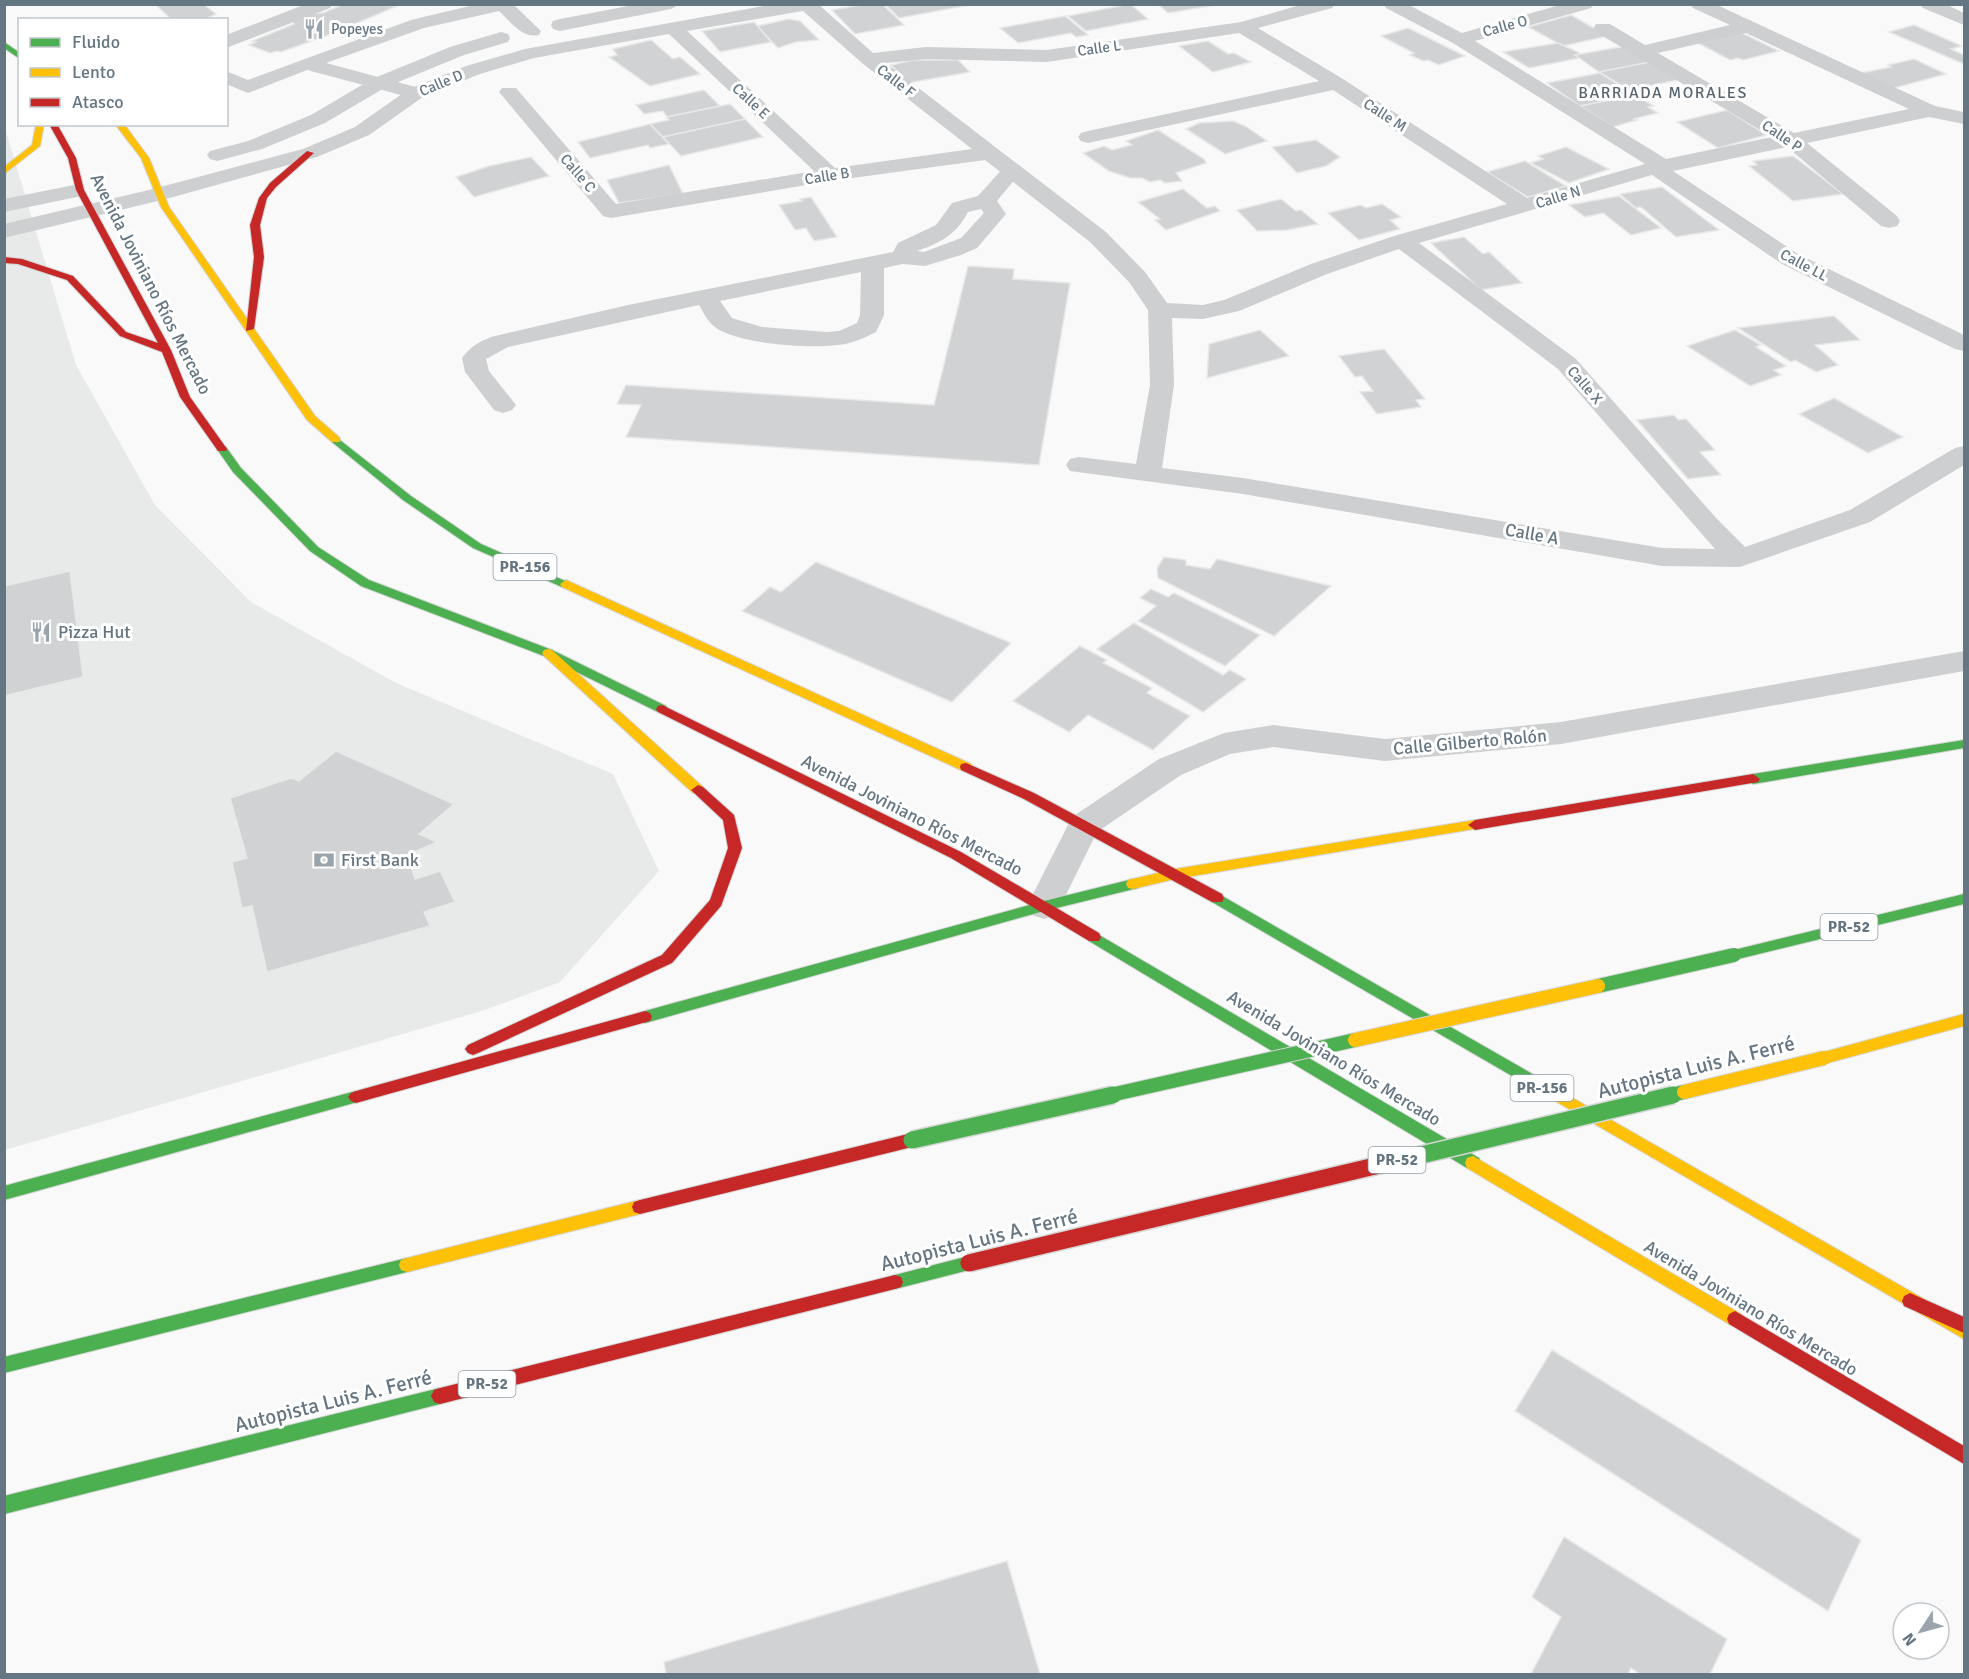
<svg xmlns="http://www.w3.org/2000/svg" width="1969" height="1679" viewBox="0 0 1969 1679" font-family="Signika,sans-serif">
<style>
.built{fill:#e8e9e9}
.building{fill:#d0d2d3;stroke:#e8e8e8;stroke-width:1.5}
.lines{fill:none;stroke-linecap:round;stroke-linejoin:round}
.fast-casing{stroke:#d5d6d7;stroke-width:2}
.slow-casing{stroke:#d5d6d7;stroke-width:2}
.jam-casing{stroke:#d5d6d7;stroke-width:2}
.lane{fill:#cecfd0;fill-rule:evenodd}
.street{fill:#cecfd0;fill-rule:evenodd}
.fast{fill:#4caf50;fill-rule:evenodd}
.slow{fill:#ffc107;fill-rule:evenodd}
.jam{fill:#c62828;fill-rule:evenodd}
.fast-bridge-far1-casing{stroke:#d5d6d6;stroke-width:16;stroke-linecap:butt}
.fast-bridge-casing{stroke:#d5d6d6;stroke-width:20;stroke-linecap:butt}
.slow-bridge-casing{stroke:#d5d6d6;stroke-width:16;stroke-linecap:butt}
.jam-bridge-casing{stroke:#d5d6d6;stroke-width:20;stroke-linecap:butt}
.fast-bridge-far1{stroke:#4caf50;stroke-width:14}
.fast-bridge{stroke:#4caf50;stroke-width:17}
.slow-bridge{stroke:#ffc107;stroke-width:14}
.jam-bridge{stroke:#c62828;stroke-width:17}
.labels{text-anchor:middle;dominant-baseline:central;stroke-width:6;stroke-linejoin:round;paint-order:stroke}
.far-street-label{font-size:15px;fill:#657683;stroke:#fff}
.far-poi-label{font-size:15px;fill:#657683;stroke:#fff;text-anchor:start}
.far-neighbourhood-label{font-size:16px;letter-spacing:1.5px;fill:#57646e;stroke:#fff}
.shield{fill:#fff;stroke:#939fa8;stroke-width:1.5}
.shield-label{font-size:16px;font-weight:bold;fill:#657683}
.street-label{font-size:18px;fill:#657683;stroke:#fff}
.poi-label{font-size:18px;fill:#657683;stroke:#fff;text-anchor:start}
.near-street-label{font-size:21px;fill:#657683;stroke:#fff}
</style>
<rect width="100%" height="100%" fill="#f9f9f9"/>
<polygon class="built" points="4,125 76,365 155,505 251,602 396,683 613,774 659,871 560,982 485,1010 5,1150"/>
<g class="building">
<polygon points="155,4 203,4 216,14 204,20 172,20"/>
<polygon points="344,4 397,6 334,33 281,52 277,51 270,53 249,45 256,42 252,41 294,24 292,20 308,13 323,13"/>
<polygon points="867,4 882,4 904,25 855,34 832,10"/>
<polygon points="885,4 975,4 899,18"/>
<polygon points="1130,4 1148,19 1086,31 1068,16"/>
<polygon points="1158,4 1222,4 1168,13"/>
<polygon points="1571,15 1608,36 1563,46 1528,27"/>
<polygon points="1065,16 1088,35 1076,37 1071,33 1018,43 1000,28"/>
<polygon points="789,19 800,21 819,40 796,42 778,48 757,26"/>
<polygon points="754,22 771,42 720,52 702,31"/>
<polygon points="1914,25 1962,46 1951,49 1964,55 1964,64 1889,32"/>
<polygon points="1408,28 1465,56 1439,65 1428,60 1423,61 1410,55 1414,53 1381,36"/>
<polygon points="1742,33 1779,51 1743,60 1738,58 1730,60 1698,43"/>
<polygon points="651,40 673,59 680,57 700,74 650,86 609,57 617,55 613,49"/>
<polygon points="1208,41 1228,54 1234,53 1251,62 1213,72 1179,46"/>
<polygon points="1558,43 1582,54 1575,55 1580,58 1529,68 1503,52"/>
<polygon points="1626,46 1650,62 1599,72 1575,55"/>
<polygon points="1914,59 1946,74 1891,89 1860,73 1891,67 1888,65"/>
<polygon points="913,60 958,60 970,72 908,83 891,65"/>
<polygon points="1650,62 1678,80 1629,90 1599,72"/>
<polygon points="1600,73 1635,95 1580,106 1547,83"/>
<polygon points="704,90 720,106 667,117 663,111 644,114 636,105"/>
<polygon points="1635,95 1654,106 1648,107 1658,113 1633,119 1637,120 1613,127 1580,106"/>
<polygon points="730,104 745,119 663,137 650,124 669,120 667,117"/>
<polygon points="1727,110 1767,135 1718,148 1677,122"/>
<polygon points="745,119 763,137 681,156 663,137"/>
<polygon points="1233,121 1245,126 1267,141 1225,154 1186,129 1199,123"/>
<polygon points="650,124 669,144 650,148 648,145 590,158 578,142"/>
<polygon points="1158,130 1204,159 1206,163 1176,173 1182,181 1165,183 1160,180 1150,182 1142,178 1130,178 1109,171 1083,153 1104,146 1112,150 1132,145 1126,141"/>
<polygon points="1316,140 1340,157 1326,166 1297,173 1272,147"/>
<polygon points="1566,147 1609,169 1569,183 1531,163 1543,159 1538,156"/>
<polygon points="1793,156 1843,194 1793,201 1749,166 1757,165 1753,161"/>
<polygon points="531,157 549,176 474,197 456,177 489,166"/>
<polygon points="1525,161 1566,186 1528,197 1487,172"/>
<polygon points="669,165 683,194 619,203 607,180"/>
<polygon points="1662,187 1719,230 1676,237 1641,207 1636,208 1620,194"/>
<polygon points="1183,189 1207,208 1215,206 1220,211 1166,230 1155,220 1160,219 1138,202"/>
<polygon points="1619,196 1661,228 1631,235 1603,213 1585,217 1569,205"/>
<polygon points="811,197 837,237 814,241 806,228 795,230 779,205 802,201 800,199"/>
<polygon points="1281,199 1296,211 1301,210 1318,224 1287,230 1257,231 1237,210"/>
<polygon points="1382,204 1401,217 1390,220 1400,229 1359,240 1328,213 1361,205 1366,208"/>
<polygon points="1464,237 1483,254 1489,252 1522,283 1481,290 1431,243"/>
<polygon points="968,266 1014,269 1013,279 1070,283 1039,465 626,437 641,405 617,404 626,385 934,405"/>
<polygon points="1834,316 1860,340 1815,345 1838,365 1816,372 1795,360 1791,362 1738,328"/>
<polygon points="1260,330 1289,356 1207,378 1209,344"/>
<polygon points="1735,330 1761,345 1756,347 1786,366 1774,370 1781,375 1750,386 1687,346"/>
<polygon points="1384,349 1425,399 1416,400 1421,407 1377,414 1360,392 1373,391 1362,376 1355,377 1339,356"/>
<polygon points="1834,398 1903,437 1868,453 1799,414"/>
<polygon points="1674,415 1678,420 1686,419 1715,450 1700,452 1721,475 1688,479 1637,420"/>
<polygon points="1164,557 1186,560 1186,565 1210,569 1217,559 1331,586 1274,636 1158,578 1157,568"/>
<polygon points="816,562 1011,643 952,702 742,611 770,587 781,592"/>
<polygon points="70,571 83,677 4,696 4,586"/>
<polygon points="1151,589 1168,597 1174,593 1260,635 1225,666 1138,621 1156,606 1140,598"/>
<polygon points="1134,623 1223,675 1230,670 1246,679 1203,712 1097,649"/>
<polygon points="1080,646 1107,660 1103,663 1152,688 1147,693 1190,716 1153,750 1088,715 1069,732 1013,701"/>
<polygon points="336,751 454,804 419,834 437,842 407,855 415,879 440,871 455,902 424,912 430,926 267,972 252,906 242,908 232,862 247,858 230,798 291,778 299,781"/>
<polygon points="1552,1350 1861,1540 1828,1611 1515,1411"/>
<polygon points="1564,1537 1727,1639 1710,1674 1640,1674 1631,1668 1628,1674 1531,1674 1561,1617 1532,1597"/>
<polygon points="1007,1561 1040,1674 666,1674 664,1662"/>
</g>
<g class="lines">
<g class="fast-casing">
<g id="fast">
<polygon points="4,42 20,53 20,59 4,48"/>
<polygon points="336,437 411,496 481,544 572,584 566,588 562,587 473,548 403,500 332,442 332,438"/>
<polygon points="222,446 226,447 241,468 318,547 369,580 552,650 666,706 668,709 662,713 658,712 544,656 361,586 310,551 233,472 217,449"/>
<polygon points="1964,740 1964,748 1753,784 1746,779 1753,774"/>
<polygon points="1133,879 1138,880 1140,884 1138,888 1044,911 645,1023 640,1021 638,1017 640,1013 645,1011 1044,901"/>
<polygon points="1217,893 1548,1083 1551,1087 1548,1091 1543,1093 1538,1091 1212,902 1210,898 1212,894"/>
<polygon points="1964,894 1964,904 1734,960 1729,959 1727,955 1729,951 1734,950"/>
<polygon points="1094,932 1479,1158 1481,1163 1479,1168 1473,1170 1467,1168 1089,941 1087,937 1089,933"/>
<polygon points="356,1091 361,1093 364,1097 361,1101 4,1200 4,1186"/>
<polygon points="969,1256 975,1258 977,1263 975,1268 969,1270 895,1289 889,1287 887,1282 889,1277 895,1275"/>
<polygon points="407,1258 413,1260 415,1265 413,1270 407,1272 4,1373 4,1357"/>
<polygon points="440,1388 446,1390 449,1396 446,1402 440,1404 4,1514 4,1496"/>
</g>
</g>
<g class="slow-casing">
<g id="slow">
<polygon points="36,124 44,124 40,146 4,174 4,167 32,145"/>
<polygon points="115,124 124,124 149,158 169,207 315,416 340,438 340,442 332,442 307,420 161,207 141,158"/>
<polygon points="566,580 971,764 972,767 966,771 961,770 562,587 560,584"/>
<polygon points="548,649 552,650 703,787 705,790 703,793 693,793 544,656 542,653 544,650"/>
<polygon points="1475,820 1480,822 1482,825 1480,828 1175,879 1133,889 1128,888 1126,884 1128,880 1175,869"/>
<polygon points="1964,1014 1964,1026 1824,1064 1819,1062 1816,1058 1819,1054 1824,1052"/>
<polygon points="1543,1081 1964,1322 1964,1339 1538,1091 1535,1087 1538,1083"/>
<polygon points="1473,1156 1741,1314 1743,1319 1741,1324 1735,1327 1729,1324 1467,1168 1465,1163 1467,1158"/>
<polygon points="640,1200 646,1202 648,1207 646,1212 640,1214 407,1272 401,1270 399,1265 401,1260 407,1258"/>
</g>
</g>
<g class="jam-casing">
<g id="jam">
<polygon points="49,124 57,124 76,158 84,190 171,350 190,397 227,449 226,451 218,451 180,397 162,352 120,336 67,280 18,264 4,263 4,257 22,259 73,276 126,332 158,343 76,190 68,158"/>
<polygon points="307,151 314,153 276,187 267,198 260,225 264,257 254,329 246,331 254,257 250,225 259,198 270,183"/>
<polygon points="662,705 961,852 1099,933 1101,937 1099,941 1089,941 951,858 658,712 656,709 658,706"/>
<polygon points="966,763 1034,793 1222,894 1224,898 1222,902 1212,902 1024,799 961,770 960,767 961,764"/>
<polygon points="1753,774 1760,779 1758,782 1475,830 1468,825 1475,820"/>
<polygon points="698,785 703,787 734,815 742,848 721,906 672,963 478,1053 473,1055 468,1053 465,1049 468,1045 662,955 710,900 728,848 723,820 691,790"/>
<polygon points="645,1011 650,1013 652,1017 650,1021 356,1103 351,1101 348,1097 351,1093 356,1091"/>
<polygon points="912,1133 918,1135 920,1140 918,1145 912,1147 640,1214 634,1212 632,1207 634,1202 640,1200"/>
<polygon points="895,1275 901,1277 903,1282 901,1287 895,1289 440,1404 434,1402 431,1396 434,1390 440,1388"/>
<polygon points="1910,1293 1964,1317 1964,1333 1904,1306 1902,1301 1904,1296"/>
<polygon points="1735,1311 1964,1446 1964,1464 1729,1324 1727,1319 1729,1314"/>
</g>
</g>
<g class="lane">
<polygon points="306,4 333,4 330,8 226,48 226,35"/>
<path d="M 478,4 L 513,4 L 541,31 L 539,35 C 522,39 510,21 499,11 L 424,28 L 326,63 L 423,89 L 426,93 L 423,97 L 416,99 L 307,70 L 248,93 L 226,84 L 226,71 L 248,80 L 411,20 Z"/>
<path d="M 1011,165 L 1018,167 L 1022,171 L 997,201 L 1006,214 L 977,248 L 961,255 L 925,266 L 903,264 L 884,268 L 884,315 L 876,332 C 864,338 851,344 837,345 C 811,349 736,344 715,327 C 708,322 703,312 699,305 L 508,347 L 486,359 L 489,371 L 516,405 L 512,410 L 503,413 L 494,410 L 465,372 L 462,358 C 470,347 479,342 491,337 L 628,305 L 893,252 L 898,243 L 936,225 L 952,203 L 978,196 L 1004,167 ZM 981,209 L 984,213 L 961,238 L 924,252 L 917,251 C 940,243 956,235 968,212 ZM 861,272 L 860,315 L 857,323 L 839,331 L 827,332 L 762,327 L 732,318 L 720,301 Z"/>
</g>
<g class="street">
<polygon points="639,4 680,4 671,9 560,31 553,29 551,25 553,21 560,19"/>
<path d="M 775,4 L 818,4 L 873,53 L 926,47 L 1047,50 L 1241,22 L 1304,4 L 1335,4 L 1332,8 L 1258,28 L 1343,79 L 1527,198 L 1645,164 L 1453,43 L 1386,8 L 1383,4 L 1407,4 L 1462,33 L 1563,4 L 1594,4 L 1591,8 L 1475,41 L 1666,159 L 1772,137 L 1596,32 L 1594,28 L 1596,24 L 1610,24 L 1645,45 L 1730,25 L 1693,8 L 1690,4 L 1715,4 L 1935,106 L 1964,112 L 1964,124 L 1929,117 L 1807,143 L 1897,216 L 1900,221 L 1897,226 L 1889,228 L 1881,226 L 1787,147 L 1673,171 L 1798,254 L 1964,335 L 1964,351 L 1955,349 L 1782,264 L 1652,175 L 1419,243 L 1576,359 L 1717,519 L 1745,547 L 1850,510 L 1955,448 L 1964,446 L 1964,465 L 1870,522 L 1740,567 L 1662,566 L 1243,494 L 1070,471 L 1066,465 L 1070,459 L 1079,457 L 1136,464 L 1150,385 L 1148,310 L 1129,282 L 1090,242 L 985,160 L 830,181 L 611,218 L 603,216 L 499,92 L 502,88 L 516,88 L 616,204 L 814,171 L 669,34 L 534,58 L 480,74 L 423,97 L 369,135 L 317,157 L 166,199 L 4,238 L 4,224 L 153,189 L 303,149 L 355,127 L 409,89 L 466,66 L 525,49 ZM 803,11 L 862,63 L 972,149 L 835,168 L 687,31 ZM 1239,33 L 1319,81 L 1088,131 L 1081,133 L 1078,137 L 1081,141 L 1088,143 L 1333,90 L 1507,204 L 1394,236 L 1311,264 L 1224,300 L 1203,305 L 1167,303 L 1145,272 L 1106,232 L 886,63 L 926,59 L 1047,62 ZM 1746,33 L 1909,109 L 1794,133 L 1658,53 ZM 1399,249 L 1558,369 L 1715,549 L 1662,548 L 1243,478 L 1162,468 L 1174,385 L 1172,318 L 1203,319 L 1239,311 L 1327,274 Z"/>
<polygon points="1920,4 1945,4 1964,13 1964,25 1923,8"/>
<polygon points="501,32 508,34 510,38 508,42 464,55 386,87 325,123 262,149 217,161 210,159 207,155 210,151 248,141 311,115 372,79 450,47"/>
<polygon points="74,185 82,186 85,191 82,196 4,212 4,199"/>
<polygon points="1964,651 1964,671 1561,744 1385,761 1273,747 1230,754 1181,775 1097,832 1056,915 1044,919 1032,915 1027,906 1072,817 1159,759 1224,733 1273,725 1385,739 1561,722"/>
</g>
<use href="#fast" class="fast"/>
<use href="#slow" class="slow"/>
<use href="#jam" class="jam"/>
<g class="fast-bridge-far1-casing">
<g id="fast-bridge-far1">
<polyline points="1598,986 1734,955"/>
<polyline points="1106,1096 1355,1040"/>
<polyline points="1667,1096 1684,1092"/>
</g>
</g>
<g class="fast-bridge-casing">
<g id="fast-bridge">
<polyline points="912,1140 1113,1095"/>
<polyline points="1375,1166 1673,1095"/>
</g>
</g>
<g class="slow-bridge-casing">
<g id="slow-bridge">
<polyline points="1355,1040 1598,986"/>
<polyline points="1684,1092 1824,1058"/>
</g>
</g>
<g class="jam-bridge-casing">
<polyline id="jam-bridge" points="969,1263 1375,1166"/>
</g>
<use href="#fast-bridge-far1" class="fast-bridge-far1"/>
<use href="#fast-bridge" class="fast-bridge"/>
<use href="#slow-bridge" class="slow-bridge"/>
<use href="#jam-bridge" class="jam-bridge"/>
</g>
<defs>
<g id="restaurant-bare" transform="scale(1.62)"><path d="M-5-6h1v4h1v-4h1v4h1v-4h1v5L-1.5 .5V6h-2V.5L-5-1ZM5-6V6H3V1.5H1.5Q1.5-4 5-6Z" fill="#99a4ac" stroke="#fff" stroke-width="2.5" paint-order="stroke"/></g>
<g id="bank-bare" transform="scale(1.62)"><path d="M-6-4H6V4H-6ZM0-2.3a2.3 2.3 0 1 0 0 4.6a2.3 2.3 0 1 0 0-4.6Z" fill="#99a4ac" stroke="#fff" stroke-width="2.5" paint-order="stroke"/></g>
</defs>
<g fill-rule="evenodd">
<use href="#restaurant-bare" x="314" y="29"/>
<use href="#restaurant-bare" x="41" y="632"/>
<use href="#bank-bare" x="324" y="860"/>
</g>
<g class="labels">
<g class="far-street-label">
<text transform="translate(1505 26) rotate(-15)">Calle O</text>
<text transform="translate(1099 48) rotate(-8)">Calle L</text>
<text transform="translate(896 81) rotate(38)">Calle F</text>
<text transform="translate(441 83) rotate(-23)">Calle D</text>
<text transform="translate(751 101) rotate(43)">Calle E</text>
<text transform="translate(1385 115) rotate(33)">Calle M</text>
<text transform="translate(1782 136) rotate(34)">Calle P</text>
<text transform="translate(578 173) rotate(49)">Calle C</text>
<text transform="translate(827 176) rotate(-9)">Calle B</text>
<text transform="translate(1558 197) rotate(-17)">Calle N</text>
<text transform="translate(1804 265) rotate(28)">Calle LL</text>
<text transform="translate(1585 385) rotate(49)">Calle X</text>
</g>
<g class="far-poi-label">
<text x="331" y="29">Popeyes</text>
</g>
<g class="far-neighbourhood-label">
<text x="1663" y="93">BARRIADA MORALES</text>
</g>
<g class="shield">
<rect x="493.5" y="554" width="63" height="26" rx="4.5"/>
<rect x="1820.5" y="914" width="57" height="26" rx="4.5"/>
<rect x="1510.5" y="1075" width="63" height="26" rx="4.5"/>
<rect x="1368.5" y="1147" width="57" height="26" rx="4.5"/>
<rect x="458.5" y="1371" width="57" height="26" rx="4.5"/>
</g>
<g class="shield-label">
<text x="525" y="567">PR-156</text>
<text x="1849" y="927">PR-52</text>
<text x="1542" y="1088">PR-156</text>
<text x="1397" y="1160">PR-52</text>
<text x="487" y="1384">PR-52</text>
</g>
<g class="street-label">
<text transform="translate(151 284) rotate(63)">Avenida Joviniano Ríos Mercado</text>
<text transform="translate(1532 534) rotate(10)">Calle A</text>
<text transform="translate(1470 742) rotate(-5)">Calle Gilberto Rolón</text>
<text transform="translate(912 815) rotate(27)">Avenida Joviniano Ríos Mercado</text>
<text transform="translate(1334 1058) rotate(31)">Avenida Joviniano Ríos Mercado</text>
<text transform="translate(1751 1308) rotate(31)">Avenida Joviniano Ríos Mercado</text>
</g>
<g class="poi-label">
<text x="58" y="632">Pizza Hut</text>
<text x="341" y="860">First Bank</text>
</g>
<g class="near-street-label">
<text transform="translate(1696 1067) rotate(-14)">Autopista Luis A. Ferré</text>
<text transform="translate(979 1240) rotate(-14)">Autopista Luis A. Ferré</text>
<text transform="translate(333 1401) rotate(-14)">Autopista Luis A. Ferré</text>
</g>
</g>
<rect width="1969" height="1679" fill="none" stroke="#657683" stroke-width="12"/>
<rect x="18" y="18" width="210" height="108" fill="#ffffff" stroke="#c1c8cd" stroke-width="1.5"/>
<rect x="30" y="38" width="30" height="9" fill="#4caf50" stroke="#c1c8cd" stroke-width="1.5"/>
<text x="72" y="48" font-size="18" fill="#657683">Fluido</text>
<rect x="30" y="68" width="30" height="9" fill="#ffc107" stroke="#c1c8cd" stroke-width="1.5"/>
<text x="72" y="78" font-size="18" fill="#657683">Lento</text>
<rect x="30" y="98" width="30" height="9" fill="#c62828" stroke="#c1c8cd" stroke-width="1.5"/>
<text x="72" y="108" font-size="18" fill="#657683">Atasco</text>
<g transform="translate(1921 1631) rotate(234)"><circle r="28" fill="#ffffff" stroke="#c1c8cd" stroke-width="1.5"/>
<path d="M0-4.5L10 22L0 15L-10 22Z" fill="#99a4ac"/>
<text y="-9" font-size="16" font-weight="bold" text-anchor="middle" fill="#657683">N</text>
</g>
</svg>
